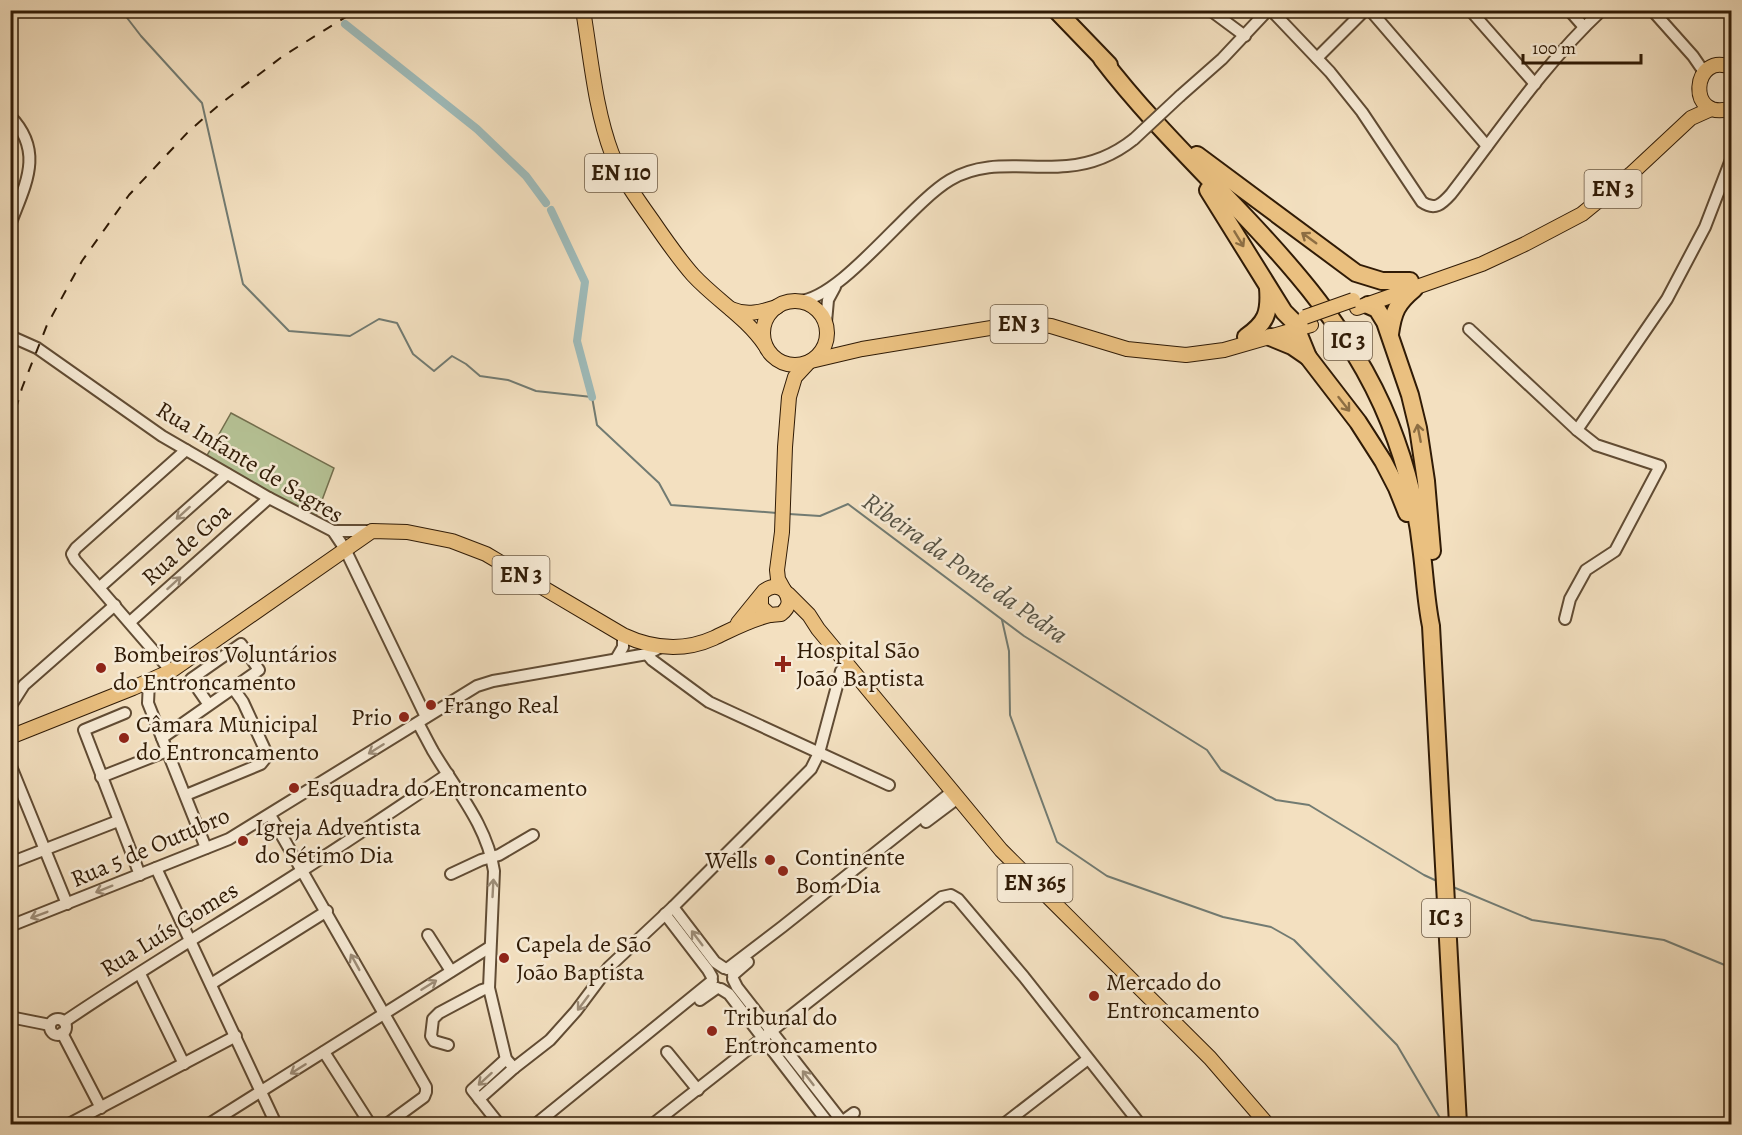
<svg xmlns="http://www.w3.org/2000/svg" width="1742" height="1135" viewBox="0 0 1742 1135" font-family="Alegreya,serif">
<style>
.green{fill:#b6c396;stroke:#736f4e;stroke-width:1.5}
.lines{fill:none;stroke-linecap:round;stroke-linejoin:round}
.stream{stroke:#727b72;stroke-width:2}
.canal{stroke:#9ebbba;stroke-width:8}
.minor-casing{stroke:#614c34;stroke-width:14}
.major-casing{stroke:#301b06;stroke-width:16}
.highway-casing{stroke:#301b06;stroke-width:20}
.minor{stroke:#f7ebd6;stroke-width:10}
.major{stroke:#eac080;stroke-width:14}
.highway{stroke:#eac080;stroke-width:16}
.rail{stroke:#301b06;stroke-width:2;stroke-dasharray:10 10;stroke-linecap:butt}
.minor-bridge-casing{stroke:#614c34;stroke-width:14;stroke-linecap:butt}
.major-bridge-casing{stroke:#301b06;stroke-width:16;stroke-linecap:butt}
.minor-bridge{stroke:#f7ebd6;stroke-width:10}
.major-bridge{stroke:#eac080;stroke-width:14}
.oneway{stroke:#8d6e43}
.oneway2{stroke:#9d8d78}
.poi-dot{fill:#8f2418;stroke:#f7ebd6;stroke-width:2}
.labels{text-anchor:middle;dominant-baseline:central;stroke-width:5;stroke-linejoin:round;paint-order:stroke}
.shield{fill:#f7ebd6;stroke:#6c5944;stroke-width:1.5}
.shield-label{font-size:22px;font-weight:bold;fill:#301b06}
.street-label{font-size:24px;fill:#301b06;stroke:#f7ebd6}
.poi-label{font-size:24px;fill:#301b06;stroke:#f7ebd6;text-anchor:start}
.water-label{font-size:26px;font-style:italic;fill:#565345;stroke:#f7ebd6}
</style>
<rect width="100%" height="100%" fill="#f3e0c0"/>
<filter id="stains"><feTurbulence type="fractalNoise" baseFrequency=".00333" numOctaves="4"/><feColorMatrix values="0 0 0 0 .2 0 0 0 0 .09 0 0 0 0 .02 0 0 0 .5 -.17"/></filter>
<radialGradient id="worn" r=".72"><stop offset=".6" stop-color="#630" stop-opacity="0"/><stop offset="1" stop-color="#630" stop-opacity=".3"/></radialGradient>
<polygon class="green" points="231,413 334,468 315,519 205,459"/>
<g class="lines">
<g class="stream">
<polyline points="121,10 141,36 202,103 243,284 289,331 350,336 379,319 397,323 413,354 434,371 452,356 466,364 480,376 508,380 536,391 592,397 597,425 659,483 671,505 777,513"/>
<polyline points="789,514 820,516 848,504 1024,636 1207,750 1221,770 1276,800 1309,805 1424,875 1439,882"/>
<polyline points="1002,620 1009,651 1010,715 1057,842 1107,876 1223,917 1271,927 1294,940 1397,1045 1440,1118 1447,1124"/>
<polyline points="1453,887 1532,920 1664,940 1732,968"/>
</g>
<g class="canal">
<polyline points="345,24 477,129 526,176 546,203"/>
<polyline points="551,210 585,282 577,341 592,397"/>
</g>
<g class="minor-casing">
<g id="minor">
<polyline points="1210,10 1245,36"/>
<path d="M 1271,10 L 1330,72 L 1362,112 L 1422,202 C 1435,211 1442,204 1451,194 C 1499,132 1544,64 1602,10"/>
<polyline points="1370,10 1487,146"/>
<polyline points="1470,10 1535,84"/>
<polyline points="1569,10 1584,27"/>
<polyline points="1652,10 1693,56 1704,72"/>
<polyline points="1317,58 1365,10"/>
<polyline points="1180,96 1222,59 1268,10"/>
<path d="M 10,116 C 45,152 25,185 10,225"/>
<path d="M 798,301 C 841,300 909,204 950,180 C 987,158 1027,170 1067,166 C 1092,164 1114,155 1134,139"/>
<polyline points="826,322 828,300 835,287"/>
<polyline points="1469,329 1577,430"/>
<polyline points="10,336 37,348 162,436 269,498 333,531 345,549 426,717"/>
<polyline points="333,531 372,531"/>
<polyline points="100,587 227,474"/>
<polyline points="1565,619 1570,599 1586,570 1615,551 1660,466 1596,445 1577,430 1667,299 1705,227 1732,157"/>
<polyline points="130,622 269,498"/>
<polyline points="647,654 652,660 709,702 889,785"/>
<polyline points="616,659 623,647 623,635"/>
<polyline points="171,671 75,560 72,554 76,548 186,450"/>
<polyline points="149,682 148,703 206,848"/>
<polyline points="10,707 24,685 115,605"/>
<polyline points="125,713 84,730 140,875"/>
<path d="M 418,723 C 423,732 428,742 433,751 C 456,790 487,825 494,871 L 489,988 L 506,1059 L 514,1068 L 479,1099"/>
<polyline points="162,738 259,670 241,644 191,679 209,705"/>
<polyline points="10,764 67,904"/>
<polyline points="101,777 167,751"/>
<polyline points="186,795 261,764 265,759 267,754 243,702 233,688"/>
<polyline points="270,815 426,1087 426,1092 424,1097 387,1124"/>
<polyline points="926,822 958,798"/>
<polyline points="10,863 118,821"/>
<polyline points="156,868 276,1124"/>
<polyline points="451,874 481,860 499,855 533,835"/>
<polyline points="673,907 715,962 724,968"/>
<polyline points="665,914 708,970 712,977"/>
<polyline points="10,926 229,839 477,686 493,681 647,654 661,647"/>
<polyline points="428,935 451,971"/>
<polyline points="727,969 782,927 953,791"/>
<polyline points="140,974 184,1064"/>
<polyline points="733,975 748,962"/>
<polyline points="733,979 737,987 844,1124"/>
<polyline points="211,984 327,911"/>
<polyline points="721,989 729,994 829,1124"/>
<polyline points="700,1000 717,988"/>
<polyline points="10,1017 50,1025"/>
<circle cx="58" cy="1027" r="8"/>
<path d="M 64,1022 C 142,969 224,921 303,870 C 352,839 400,806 448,774"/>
<polyline points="62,1033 101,1108"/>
<polyline points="448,1045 434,1041 431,1036 433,1019 439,1013 482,990 489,988"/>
<polyline points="324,1052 370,1124"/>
<polyline points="667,1052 698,1090"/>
<polyline points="514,1068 550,1040 576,1011 609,967 673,907 811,769 819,753 841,671 847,664"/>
<polyline points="69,1124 236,1036"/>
<polyline points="209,1124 490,947"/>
<polyline points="499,1124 472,1090 506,1059"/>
<polyline points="536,1124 712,981"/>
<polyline points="653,1124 942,897 951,895 958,899 1024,977 1140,1124"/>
<polyline points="839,1124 854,1113"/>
<polyline points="1004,1124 1088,1059"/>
</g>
</g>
<g class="major-casing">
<g id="major">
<path d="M 583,10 C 591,58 595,109 612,154 C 622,178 637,199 652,220 C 665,239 678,258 693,275 C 716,300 746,317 765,345"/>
<path d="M 1732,68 C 1692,49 1685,124 1732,108"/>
<circle cx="795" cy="333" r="32"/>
<polyline points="1357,308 1482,264 1525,244 1582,214 1631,174 1691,118 1711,109"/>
<path d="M 731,309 C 747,316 761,312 777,307"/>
<polyline points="811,361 862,349 1021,323 1051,326 1127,349 1186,355 1224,350 1311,325"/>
<polyline points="784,590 778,579 777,570 782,532 785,447 789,397 795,377 808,363"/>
<polyline points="788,594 809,615 818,629 1001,850 1210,1058 1267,1124"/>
<path d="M 738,623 L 764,591 C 771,586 777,585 784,590 C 791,599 790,607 781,614 L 770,615 L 761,607 L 761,596"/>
<path d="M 10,737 L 133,688 L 171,671 L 372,531 L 407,532 L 452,541 L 486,554 L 623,635 C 653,649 683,652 714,638 C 733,629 749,620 770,615"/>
</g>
</g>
<g class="highway-casing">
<g id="highway">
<polyline points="1056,10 1109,65"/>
<path d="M 1102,59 C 1199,186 1342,283 1396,440 C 1409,476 1418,515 1422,554 C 1425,578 1426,602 1431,626 L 1458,1124"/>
<polyline points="1197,155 1356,273 1382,281 1410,281"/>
<polyline points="1208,190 1284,312 1293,321"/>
<polyline points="1368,305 1377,309 1385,322 1410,395 1418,428 1426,481 1432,551"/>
<polyline points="1297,330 1308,357 1358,422 1383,461 1397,488 1407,513"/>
<path d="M 1390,334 C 1393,312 1397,303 1414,289"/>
<path d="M 1246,337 C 1266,323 1270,313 1268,288"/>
<polyline points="1270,337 1292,346 1308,357"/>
</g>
</g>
<use href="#minor" class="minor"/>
<use href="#major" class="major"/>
<use href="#highway" class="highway"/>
<polyline class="rail" points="10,429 22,388 47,325 82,261 129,195 189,131 219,105 283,56 357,10"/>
<g class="minor-bridge-casing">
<polyline id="minor-bridge" points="1134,139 1180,96"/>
</g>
<g class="major-bridge-casing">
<polyline id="major-bridge" points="1305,317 1353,300"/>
</g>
<use href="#minor-bridge" class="minor-bridge"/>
<use href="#major-bridge" class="major-bridge"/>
</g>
<defs><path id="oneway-shaft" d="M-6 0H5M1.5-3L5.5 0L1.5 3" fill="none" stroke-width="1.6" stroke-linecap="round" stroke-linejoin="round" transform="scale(1.5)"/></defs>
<g class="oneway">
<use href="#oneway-shaft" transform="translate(1309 238) rotate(-144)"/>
<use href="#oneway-shaft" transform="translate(1239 239) rotate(59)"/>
<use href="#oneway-shaft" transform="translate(1344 404) rotate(52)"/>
<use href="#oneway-shaft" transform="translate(1419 433) rotate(-101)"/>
</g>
<g class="oneway2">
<use href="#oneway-shaft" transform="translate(183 513) rotate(138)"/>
<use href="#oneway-shaft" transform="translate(174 583) rotate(-42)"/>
<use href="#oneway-shaft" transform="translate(376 749) rotate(148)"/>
<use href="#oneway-shaft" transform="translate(493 888) rotate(-87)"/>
<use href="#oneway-shaft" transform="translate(104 889) rotate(158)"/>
<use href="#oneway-shaft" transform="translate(39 915) rotate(159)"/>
<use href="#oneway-shaft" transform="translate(697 938) rotate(-127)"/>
<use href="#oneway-shaft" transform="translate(355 962) rotate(-119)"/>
<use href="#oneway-shaft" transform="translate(429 985) rotate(-32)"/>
<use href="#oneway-shaft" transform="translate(583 1003) rotate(127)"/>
<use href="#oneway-shaft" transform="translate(298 1069) rotate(148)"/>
<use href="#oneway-shaft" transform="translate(808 1078) rotate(-128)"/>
<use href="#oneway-shaft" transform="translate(485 1079) rotate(138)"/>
</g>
<g class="poi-dot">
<path d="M780 655h6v6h6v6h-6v6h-6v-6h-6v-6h6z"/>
<circle cx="101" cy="668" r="6"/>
<circle cx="431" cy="705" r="6"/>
<circle cx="404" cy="717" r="6"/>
<circle cx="124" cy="738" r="6"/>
<circle cx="294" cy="788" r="6"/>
<circle cx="243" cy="841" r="6"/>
<circle cx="770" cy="860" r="6"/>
<circle cx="783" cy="871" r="6"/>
<circle cx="504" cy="958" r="6"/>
<circle cx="1094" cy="996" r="6"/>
<circle cx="712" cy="1031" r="6"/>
</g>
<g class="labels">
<g class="shield">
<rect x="585" y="154" width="72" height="38" rx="4.5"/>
<rect x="1584.5" y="170" width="57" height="38" rx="4.5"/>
<rect x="990.5" y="305" width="57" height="38" rx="4.5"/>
<rect x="1324" y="322" width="48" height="38" rx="4.5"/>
<rect x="492.5" y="556" width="57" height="38" rx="4.5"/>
<rect x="997.5" y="864" width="75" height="38" rx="4.5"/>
<rect x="1422" y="899" width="48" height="38" rx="4.5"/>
</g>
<g class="shield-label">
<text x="621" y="173">EN 110</text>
<text x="1613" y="189">EN 3</text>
<text x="1019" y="324">EN 3</text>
<text x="1348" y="341">IC 3</text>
<text x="521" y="575">EN 3</text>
<text x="1035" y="883">EN 365</text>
<text x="1446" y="918">IC 3</text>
</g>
<g class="street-label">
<text transform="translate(250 462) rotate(31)">Rua Infante de Sagres</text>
<text transform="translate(186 544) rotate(-42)">Rua de Goa</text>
<text transform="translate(150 847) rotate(-23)">Rua 5 de Outubro</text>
<text transform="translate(169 929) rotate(-32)">Rua Luís Gomes</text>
</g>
<g class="poi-label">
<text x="796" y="650">Hospital São<tspan x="796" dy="28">João Baptista</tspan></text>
<text x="113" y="654">Bombeiros Voluntários<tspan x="113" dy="28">do Entroncamento</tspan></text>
<text x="443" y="705">Frango Real</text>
<text x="392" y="717" text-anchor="end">Prio</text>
<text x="136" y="724">Câmara Municipal<tspan x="136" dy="28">do Entroncamento</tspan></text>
<text x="306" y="788">Esquadra do Entroncamento</text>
<text x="255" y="827">Igreja Adventista<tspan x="255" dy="28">do Sétimo Dia</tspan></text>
<text x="795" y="857">Continente<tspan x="795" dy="28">Bom Dia</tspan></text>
<text x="758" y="860" text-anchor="end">Wells</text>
<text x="516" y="944">Capela de São<tspan x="516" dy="28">João Baptista</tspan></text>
<text x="1106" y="982">Mercado do<tspan x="1106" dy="28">Entroncamento</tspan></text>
<text x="724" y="1017">Tribunal do<tspan x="724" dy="28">Entroncamento</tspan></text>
</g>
<g class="water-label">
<text transform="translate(965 568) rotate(35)">Ribeira da Ponte da Pedra</text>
</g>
</g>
<rect width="1742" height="1135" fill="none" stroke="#f3e0c0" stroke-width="36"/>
<rect x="12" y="12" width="1718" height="1111" fill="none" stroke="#301b06" stroke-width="3"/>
<rect x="18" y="18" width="1706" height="1099" fill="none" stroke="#301b06" stroke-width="1.5"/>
<path d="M1523 54v9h118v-9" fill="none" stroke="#301b06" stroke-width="3"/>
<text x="1532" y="54" font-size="18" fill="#301b06" stroke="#f7ebd6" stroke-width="4.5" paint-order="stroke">100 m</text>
<rect width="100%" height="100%" filter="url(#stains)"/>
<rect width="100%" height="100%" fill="url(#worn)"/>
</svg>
